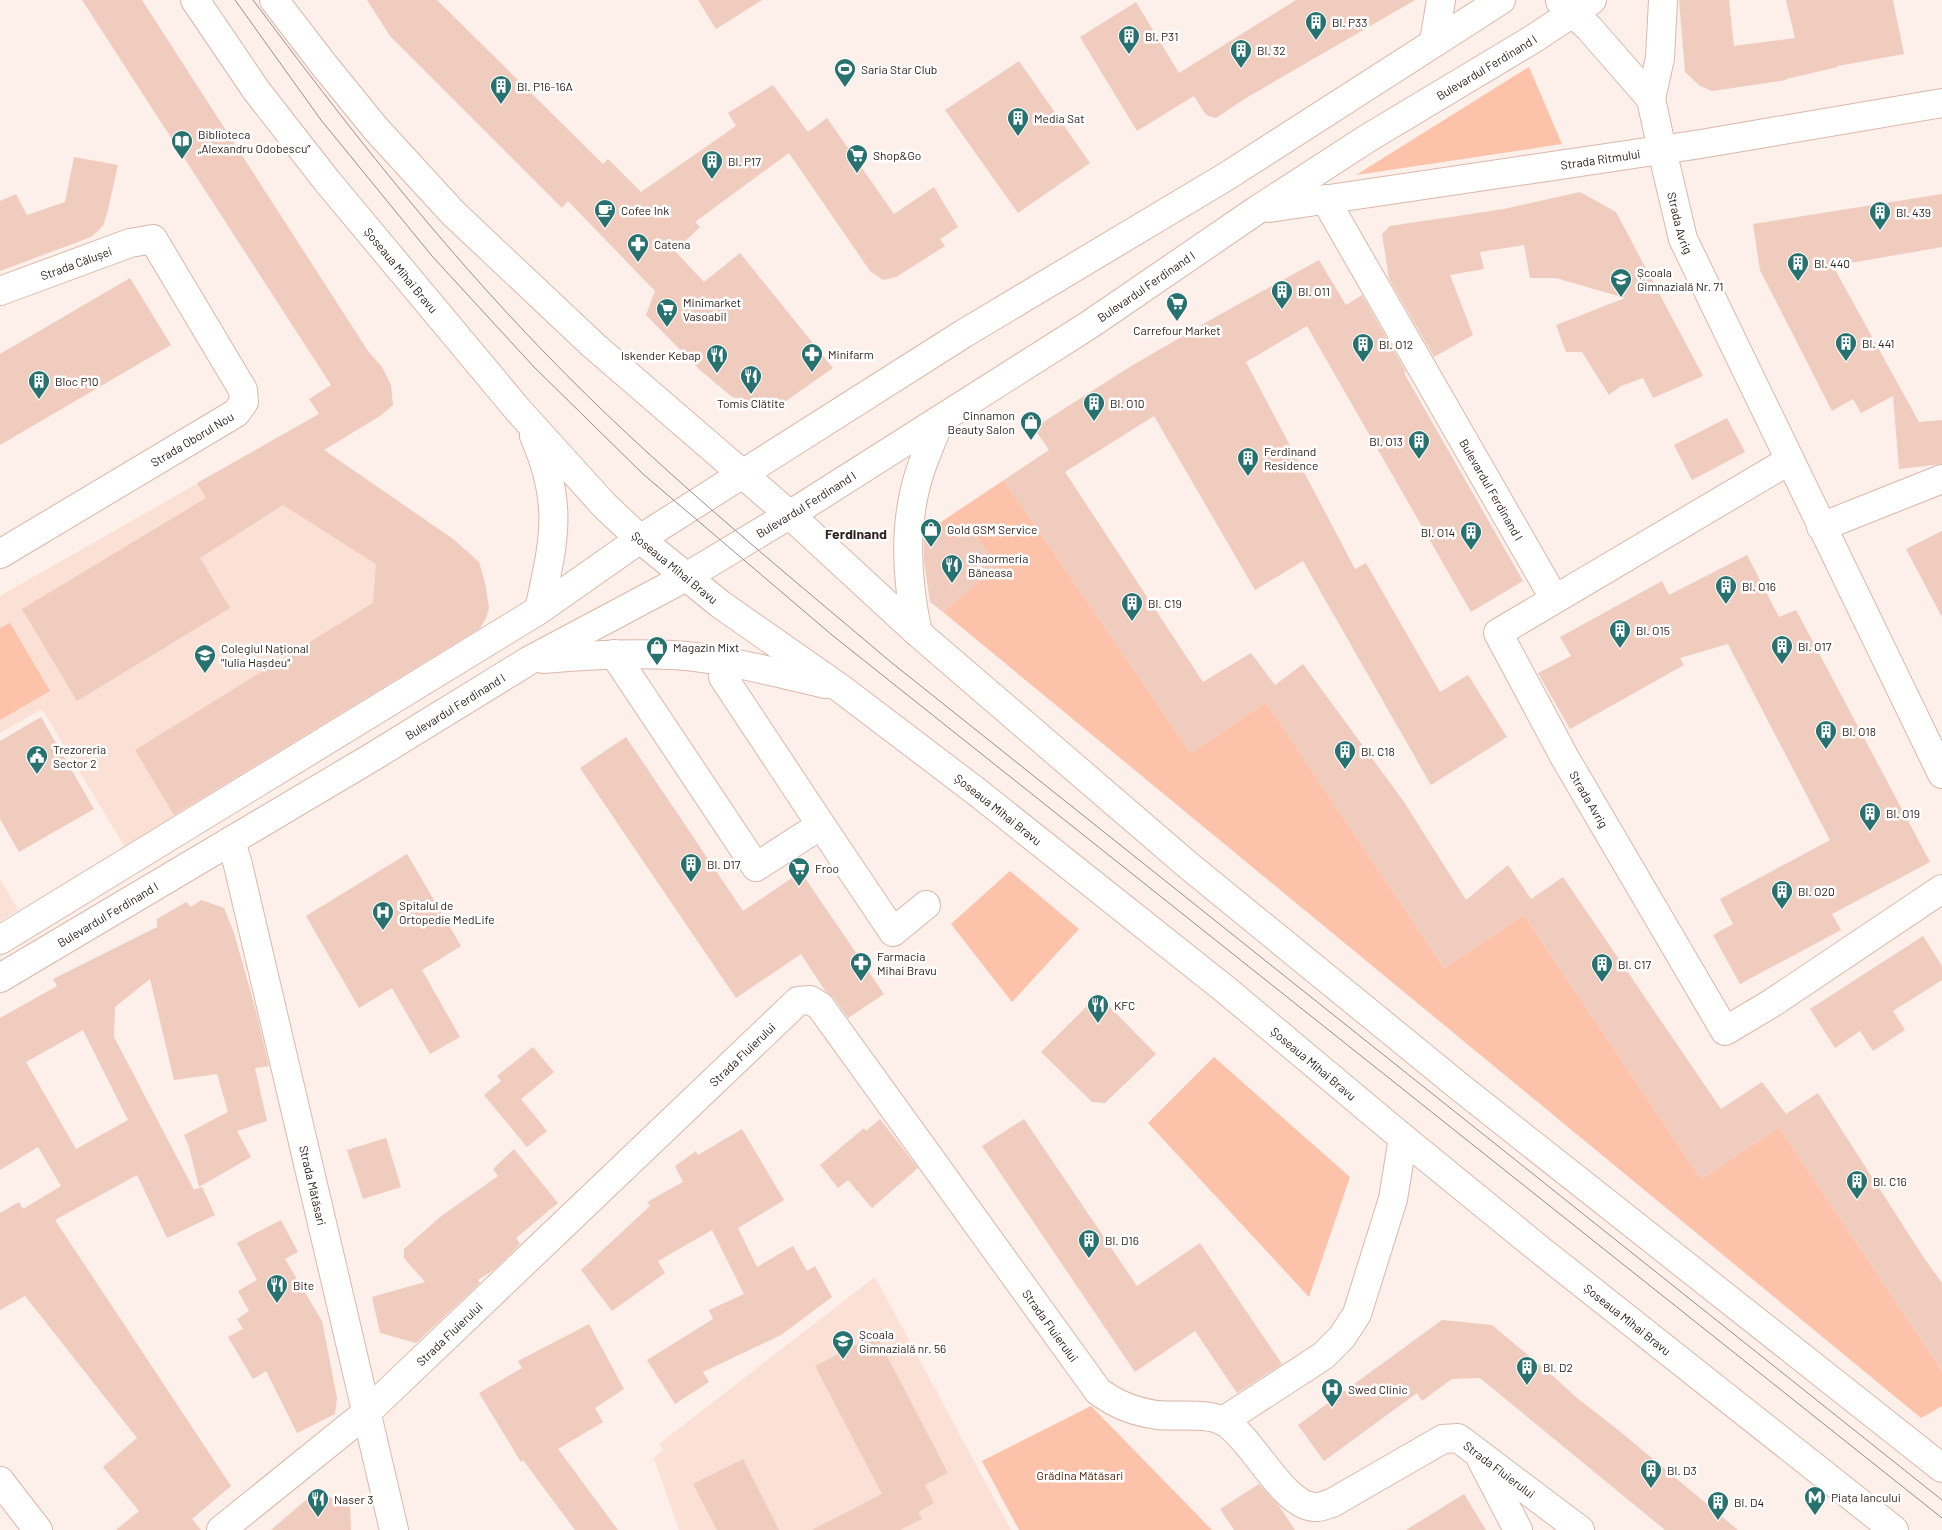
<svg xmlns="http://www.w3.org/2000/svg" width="1942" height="1530" viewBox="0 0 1942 1530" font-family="Barlow,sans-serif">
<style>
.built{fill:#fbe0d6}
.green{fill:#fdc2aa}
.building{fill:#f0ccbe;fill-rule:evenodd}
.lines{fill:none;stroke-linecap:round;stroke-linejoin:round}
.street-casing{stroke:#dab8aa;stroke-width:30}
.primary-casing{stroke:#dab8aa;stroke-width:30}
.street{stroke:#fff;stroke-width:28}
.primary{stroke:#fff;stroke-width:28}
.tram{stroke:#9b8d88;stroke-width:1}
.labels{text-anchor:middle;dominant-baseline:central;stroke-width:5;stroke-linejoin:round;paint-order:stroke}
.poi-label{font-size:12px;fill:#30231e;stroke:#fff;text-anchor:start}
.street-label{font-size:12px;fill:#30231e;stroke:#fff}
.park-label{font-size:12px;fill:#501a01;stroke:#fff}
.neighbourhood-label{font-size:14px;font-weight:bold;fill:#30231e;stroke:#fff}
</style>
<rect width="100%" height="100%" fill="#fdefe9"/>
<g class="built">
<polygon points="293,429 453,539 479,562 485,583 489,608 486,618 480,628 464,640 127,851 42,709 0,733 0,596"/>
<polygon points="0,879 18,910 0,921"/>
<polygon points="875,1277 1011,1530 679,1530 654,1458 663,1450 659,1444"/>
</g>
<g class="green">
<polygon points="1529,67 1562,144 1356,175"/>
<polygon points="1004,480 1191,753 1266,702 1444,968 1524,915 1701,1179 1779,1127 1942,1371 1942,1406 1921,1418 943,612 997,566 971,528 951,541 938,524"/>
<polygon points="10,623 50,691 0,720 0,628"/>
<polygon points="1010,871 1079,929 1012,1002 951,924"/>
<polygon points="1214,1057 1350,1177 1309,1297 1148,1123"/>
<polygon points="1091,1406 1212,1530 1019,1530 982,1461"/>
</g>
<g class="building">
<polygon points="82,0 142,0 368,351 382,367 391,385 393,405 380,416 324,450 453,539 479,562 485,583 489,608 486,618 480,628 174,815 135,750 373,603 376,564 283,505 200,558 230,608 77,701 22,609 206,498 197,483 319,414 309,399 331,385"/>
<polygon points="367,0 437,0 603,164 608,159 641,192 736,126 728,113 773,85 808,132 827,118 894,214 934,187 958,227 940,239 945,246 896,277 883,280 870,271 789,153 695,222 700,227 675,251 704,282 740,253 833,368 776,408 732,397 700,370 646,315 655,291 568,201 562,208 390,36"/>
<polygon points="698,0 762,0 716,29"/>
<polygon points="1296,0 1415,0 1246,98 1216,118 1206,115 1194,96 1137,131 1080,37 1136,2 1179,73"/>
<polygon points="1679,0 1729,0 1734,46 1795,38 1786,0 1893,0 1904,54 1837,66 1838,67 1786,79 1786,80 1712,91 1700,86 1685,72"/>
<polygon points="1019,61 1090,163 1018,213 945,110"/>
<polygon points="74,157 118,165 108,210 103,226 91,237 0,271 0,201 16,194 27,215 65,202"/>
<polygon points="1580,192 1616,212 1703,376 1653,398 1643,378 1621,386 1609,395 1582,352 1566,352 1556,325 1625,298 1556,278 1530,278 1524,245 1480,252 1484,269 1450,275 1473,335 1434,357 1389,279 1382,234 1390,226 1504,209"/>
<polygon points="1942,194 1942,247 1833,266 1919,422 1942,420 1942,464 1899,469 1893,396 1861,413 1853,399 1832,411 1760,270 1753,224"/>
<polygon points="1319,260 1346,305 1362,295 1406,372 1404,373 1523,581 1471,612 1307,326 1246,362 1355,569 1366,563 1440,692 1468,675 1507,737 1431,785 1303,561 1255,590 1154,416 1065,472 1203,682 1251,653 1275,685 1303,664 1404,802 1466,900 1508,865 1531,899 1563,877 1721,1109 1762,1082 1786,1114 1818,1093 1924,1258 1942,1283 1942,1371 1779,1127 1701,1179 1524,915 1444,968 1266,702 1191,753 1004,480 1049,450 1034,428 1128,368 1219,315"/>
<polygon points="130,278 171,345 0,445 0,354"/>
<polygon points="1727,418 1745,452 1692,480 1674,445"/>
<polygon points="938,524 951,541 971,528 998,566 943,612 930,602 924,561 924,535"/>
<polygon points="1942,531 1942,617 1906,549"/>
<polygon points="1747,555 1779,617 1796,610 1930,862 1832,914 1841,930 1740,984 1713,935 1733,924 1720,899 1830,840 1728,644 1680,658 1684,665 1570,729 1538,673 1571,656 1560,637 1662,581 1669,595"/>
<polygon points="41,717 94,809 19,852 0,819 0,741"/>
<polygon points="626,737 743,911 801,872 884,994 848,1018 833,997 826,992 801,954 736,998 580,768"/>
<polygon points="407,854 461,946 422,970 460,1037 430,1054 392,988 359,1008 306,916"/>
<path d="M 201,900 L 224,908 L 234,933 L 256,1011 L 269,1066 L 255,1068 L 267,1121 L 237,1131 L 251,1157 L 199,1187 L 189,1147 L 184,1135 L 228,1112 L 217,1074 L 174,1080 L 150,979 L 115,1007 L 114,1037 L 194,1190 L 202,1187 L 215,1215 L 167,1238 L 137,1175 L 55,1220 L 231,1486 L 192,1519 L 201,1530 L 116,1530 L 139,1511 L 103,1467 L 137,1438 L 25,1296 L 0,1310 L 0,1213 L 19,1202 L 23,1209 L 61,1186 L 38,1147 L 0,1170 L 0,1018 L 57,986 L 53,979 L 157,927 L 157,919 L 186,902 L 191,907 ZM 83,1030 L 128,1120 L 76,1149 L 26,1062 Z"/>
<polygon points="1923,936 1942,966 1942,980 1893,1011 1905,1030 1873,1051 1860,1031 1835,1048 1810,1009"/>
<polygon points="1098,995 1156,1054 1105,1103 1092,1102 1041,1052"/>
<polygon points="533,1047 554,1072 521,1099 547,1131 527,1147 484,1095 501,1081 497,1076"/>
<polygon points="880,1119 918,1168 872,1208 848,1180 838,1188 820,1165 864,1128 866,1131"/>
<polygon points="1024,1119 1137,1286 1200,1243 1282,1364 1237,1393 1195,1331 1135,1372 982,1146"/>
<polygon points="742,1129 784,1200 738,1228 757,1267 793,1246 807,1271 815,1266 832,1297 781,1335 703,1372 709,1382 675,1404 647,1360 713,1319 709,1310 744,1294 712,1230 658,1261 665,1273 612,1311 581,1270 650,1206 647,1202 683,1182 675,1166 696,1151 698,1155"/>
<polygon points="386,1138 401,1187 363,1199 347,1150"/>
<polygon points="514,1149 558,1203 516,1238 520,1244 495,1269 478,1280 480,1283 416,1343 380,1333 372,1297 425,1282 404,1258 404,1249 440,1217 498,1176 493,1169"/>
<polygon points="281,1220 298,1252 285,1259 322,1321 337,1398 335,1414 297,1433 266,1371 253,1379 228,1337 243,1329 237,1319 249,1311 238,1291 257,1280 237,1243"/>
<polygon points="1442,1320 1492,1325 1554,1377 1577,1398 1617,1429 1738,1530 1665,1530 1480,1378 1452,1379 1422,1401 1417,1393 1324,1461 1298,1425"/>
<polygon points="589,1324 624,1389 595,1408 603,1422 558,1449 618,1530 575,1530 523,1460 521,1462 479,1393 522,1368 518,1361"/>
<polygon points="876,1335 948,1473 925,1485 934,1503 918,1512 922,1519 900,1530 812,1530 882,1494 815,1366"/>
<polygon points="743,1459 779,1530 717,1530 693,1484"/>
<polygon points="1259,1484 1279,1506 1295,1530 1234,1530 1220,1509"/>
<polygon points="1464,1494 1486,1530 1406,1530"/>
<polygon points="326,1496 350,1504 351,1530 271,1530 307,1499 317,1506"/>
</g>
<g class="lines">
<g class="street-casing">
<g id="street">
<path id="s1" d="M 1662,150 L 1683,239 L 1942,774"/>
<path id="s2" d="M 1325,199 L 1554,598"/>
<path id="s3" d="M 0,291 L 130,243 L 153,239 L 243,390 L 244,402 L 236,413 L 0,554"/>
<path id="s4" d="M 1790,460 L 1498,633 L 1565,758 L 1725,1031 L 1772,1003 L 1942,889"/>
<polyline points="1821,527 1942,479"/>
<polyline points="614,654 756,867 821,825 893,932 926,905"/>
<polyline points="723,677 821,825"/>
<path id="s5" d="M 231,841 L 238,865 L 394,1530"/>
<polyline points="1223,1421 1323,1356 1342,1337 1357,1314 1393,1199 1403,1138"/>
<polyline points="1481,1459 1518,1530"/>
<polyline points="0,1481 38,1530"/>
<path id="s6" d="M 221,1530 L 366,1413 L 798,1001 L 810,1000 L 820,1006 L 1098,1391 C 1115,1404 1135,1412 1157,1415 C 1176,1417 1208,1412 1225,1422 C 1253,1440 1283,1505 1314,1507 C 1320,1508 1327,1504 1332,1503 L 1443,1439 L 1458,1438 L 1580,1530"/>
</g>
</g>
<g class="primary-casing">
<g id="primary">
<path id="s7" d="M 195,0 L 256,90 L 327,181 L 518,410 L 604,505 L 640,539 L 720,604 L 840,688 L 977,792 L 1226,990 L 1403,1138 L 1539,1249 L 1894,1530"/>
<polyline points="274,0 324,65 376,129 453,213 593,345 790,515 918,633 1189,866 1461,1088 1942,1468"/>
<polyline points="1560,1 1589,28 1651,99 1662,150"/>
<polyline points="1434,42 1441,0"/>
<polyline points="1651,99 1660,58 1663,0"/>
<path id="s8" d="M 1269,208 L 1701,144 L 1942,103"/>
<path d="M 534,436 C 564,504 554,541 539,610"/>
<path d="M 918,633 C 908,588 904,539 914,494 C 919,469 930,445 940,421"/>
<path d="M 543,659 C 586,655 629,653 673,655 C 724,658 776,673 826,684"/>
<polyline points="0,940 539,610 640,539 963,334 1227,176 1501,0"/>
<path id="s9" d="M 0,978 L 374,756 L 530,660 L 686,577 L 799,509 L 1089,325 L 1257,210 L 1368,138 L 1533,39 L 1592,0"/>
</g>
</g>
<use href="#street" class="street"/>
<use href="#primary" class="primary"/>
<g class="tram">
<polyline points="235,0 321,120 432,256 534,367 643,474 832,635 1942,1518"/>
<path d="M 253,0 C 345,123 439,244 546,354 C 653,465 775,564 892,663 L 1942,1500"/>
</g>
</g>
<defs>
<g id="building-pin" transform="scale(1.125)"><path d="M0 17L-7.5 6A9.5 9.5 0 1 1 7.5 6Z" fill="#27716f" stroke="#fff"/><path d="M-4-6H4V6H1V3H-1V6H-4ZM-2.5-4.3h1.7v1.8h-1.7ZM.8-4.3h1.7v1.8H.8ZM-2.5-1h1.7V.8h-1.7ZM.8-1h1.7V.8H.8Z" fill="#fff"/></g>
<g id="stadium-pin" transform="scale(1.125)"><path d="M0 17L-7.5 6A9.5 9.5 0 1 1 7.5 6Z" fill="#27716f" stroke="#fff"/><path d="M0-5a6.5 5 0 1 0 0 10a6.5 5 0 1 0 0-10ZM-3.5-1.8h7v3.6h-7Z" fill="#fff"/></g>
<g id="library-pin" transform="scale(1.125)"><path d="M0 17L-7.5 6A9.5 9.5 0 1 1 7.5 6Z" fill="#27716f" stroke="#fff"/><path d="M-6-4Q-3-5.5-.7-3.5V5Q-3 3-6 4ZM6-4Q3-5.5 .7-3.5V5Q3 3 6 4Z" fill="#fff"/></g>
<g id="supermarket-pin" transform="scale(1.125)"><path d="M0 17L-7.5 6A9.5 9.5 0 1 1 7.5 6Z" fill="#27716f" stroke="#fff"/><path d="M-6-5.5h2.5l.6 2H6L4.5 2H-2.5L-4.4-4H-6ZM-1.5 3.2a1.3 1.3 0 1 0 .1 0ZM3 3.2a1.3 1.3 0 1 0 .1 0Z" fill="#fff"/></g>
<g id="cafe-pin" transform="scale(1.125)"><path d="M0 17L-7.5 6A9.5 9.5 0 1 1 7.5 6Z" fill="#27716f" stroke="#fff"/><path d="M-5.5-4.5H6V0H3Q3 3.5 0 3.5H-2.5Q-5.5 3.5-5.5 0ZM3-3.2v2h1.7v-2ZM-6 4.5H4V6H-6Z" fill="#fff"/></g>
<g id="pharmacy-pin" transform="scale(1.125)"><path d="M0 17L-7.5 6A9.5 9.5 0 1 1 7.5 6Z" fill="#27716f" stroke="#fff"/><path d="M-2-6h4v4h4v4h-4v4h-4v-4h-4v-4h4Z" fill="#fff"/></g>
<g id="school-pin" transform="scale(1.125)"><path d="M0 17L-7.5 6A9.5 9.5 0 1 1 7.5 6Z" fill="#27716f" stroke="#fff"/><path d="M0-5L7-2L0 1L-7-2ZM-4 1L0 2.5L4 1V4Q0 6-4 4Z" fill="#fff"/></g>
<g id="restaurant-pin" transform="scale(1.125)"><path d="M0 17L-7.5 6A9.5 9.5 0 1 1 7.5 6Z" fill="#27716f" stroke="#fff"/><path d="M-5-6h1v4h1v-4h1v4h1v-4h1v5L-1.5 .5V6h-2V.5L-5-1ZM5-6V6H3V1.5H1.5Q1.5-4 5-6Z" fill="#fff"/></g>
<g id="shop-pin" transform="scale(1.125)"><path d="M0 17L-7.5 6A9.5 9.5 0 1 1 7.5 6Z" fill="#27716f" stroke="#fff"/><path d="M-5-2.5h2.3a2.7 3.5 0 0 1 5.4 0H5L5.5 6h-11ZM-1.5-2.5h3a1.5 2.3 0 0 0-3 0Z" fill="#fff"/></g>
<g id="civic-pin" transform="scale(1.125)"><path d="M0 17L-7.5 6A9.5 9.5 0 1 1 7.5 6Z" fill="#27716f" stroke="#fff"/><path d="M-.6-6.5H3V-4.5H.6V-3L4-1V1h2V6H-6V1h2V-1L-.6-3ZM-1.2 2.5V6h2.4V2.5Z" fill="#fff"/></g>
<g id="hospital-pin" transform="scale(1.125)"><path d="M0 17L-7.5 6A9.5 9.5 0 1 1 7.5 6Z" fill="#27716f" stroke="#fff"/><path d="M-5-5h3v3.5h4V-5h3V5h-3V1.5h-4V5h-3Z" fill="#fff"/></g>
<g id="metro-pin" transform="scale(1.125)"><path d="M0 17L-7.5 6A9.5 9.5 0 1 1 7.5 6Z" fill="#27716f" stroke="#fff"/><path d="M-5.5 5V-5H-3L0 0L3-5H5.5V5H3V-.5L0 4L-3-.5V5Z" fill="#fff"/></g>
</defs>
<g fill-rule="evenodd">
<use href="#building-pin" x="1316" y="22"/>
<use href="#building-pin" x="1129" y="36"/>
<use href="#building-pin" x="1241" y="50"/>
<use href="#stadium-pin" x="845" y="69"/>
<use href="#building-pin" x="501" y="86"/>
<use href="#building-pin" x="1018" y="118"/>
<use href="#library-pin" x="182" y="141"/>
<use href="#supermarket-pin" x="857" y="155"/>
<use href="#building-pin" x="712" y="161"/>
<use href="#cafe-pin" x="605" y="210"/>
<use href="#building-pin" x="1880" y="212"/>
<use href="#pharmacy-pin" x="638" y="244"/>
<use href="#building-pin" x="1798" y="263"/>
<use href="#school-pin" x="1621" y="279"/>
<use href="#building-pin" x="1282" y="291"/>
<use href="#supermarket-pin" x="1177" y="303"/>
<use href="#supermarket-pin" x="667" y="309"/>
<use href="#building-pin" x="1846" y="343"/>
<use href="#building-pin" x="1363" y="344"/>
<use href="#pharmacy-pin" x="812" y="354"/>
<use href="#restaurant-pin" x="717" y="355"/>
<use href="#restaurant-pin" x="751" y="376"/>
<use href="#building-pin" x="39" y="381"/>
<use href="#building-pin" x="1094" y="403"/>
<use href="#shop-pin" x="1031" y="422"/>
<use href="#building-pin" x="1419" y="441"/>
<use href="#building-pin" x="1248" y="458"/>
<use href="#shop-pin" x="931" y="529"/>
<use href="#building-pin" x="1471" y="532"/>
<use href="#restaurant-pin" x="952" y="565"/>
<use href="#building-pin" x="1726" y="586"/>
<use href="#building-pin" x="1132" y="603"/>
<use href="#building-pin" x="1620" y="630"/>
<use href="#building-pin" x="1782" y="646"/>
<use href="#shop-pin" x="657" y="647"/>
<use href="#school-pin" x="205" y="655"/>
<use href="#building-pin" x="1826" y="731"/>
<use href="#building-pin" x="1345" y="751"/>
<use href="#civic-pin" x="37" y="756"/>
<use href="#building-pin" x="1870" y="813"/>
<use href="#building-pin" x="691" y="864"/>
<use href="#supermarket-pin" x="799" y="868"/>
<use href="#building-pin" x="1782" y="891"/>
<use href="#hospital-pin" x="383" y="912"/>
<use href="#pharmacy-pin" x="861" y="963"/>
<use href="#building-pin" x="1602" y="964"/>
<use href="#restaurant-pin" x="1098" y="1005"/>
<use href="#building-pin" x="1857" y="1181"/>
<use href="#building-pin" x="1089" y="1240"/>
<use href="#restaurant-pin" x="277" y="1285"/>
<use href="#school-pin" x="843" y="1341"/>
<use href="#building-pin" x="1527" y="1367"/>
<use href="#hospital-pin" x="1332" y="1389"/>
<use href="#building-pin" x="1651" y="1470"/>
<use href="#metro-pin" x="1815" y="1497"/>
<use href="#restaurant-pin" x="318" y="1499"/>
<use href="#building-pin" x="1718" y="1502"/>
</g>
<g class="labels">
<g class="poi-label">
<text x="1332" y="22">Bl. P33</text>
<text x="1145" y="36">Bl. P31</text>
<text x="1257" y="50">Bl. 32</text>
<text x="861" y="69">Saria Star Club</text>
<text x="517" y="86">Bl. P16-16A</text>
<text x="1034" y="118">Media Sat</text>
<text x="198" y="134">Biblioteca<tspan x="198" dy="14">„Alexandru Odobescu”</tspan></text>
<text x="873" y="155">Shop&amp;Go</text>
<text x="728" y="161">Bl. P17</text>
<text x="621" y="210">Cofee Ink</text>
<text x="1896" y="212">Bl. 439</text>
<text x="654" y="244">Catena</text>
<text x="1814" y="263">Bl. 440</text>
<text x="1637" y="272">Școala<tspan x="1637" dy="14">Gimnazială Nr. 71</tspan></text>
<text x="1298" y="291">Bl. O11</text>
<text x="683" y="302">Minimarket<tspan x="683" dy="14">Vasoabil</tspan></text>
<text x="1177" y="330" text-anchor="middle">Carrefour Market</text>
<text x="1862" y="343">Bl. 441</text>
<text x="1379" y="344">Bl. O12</text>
<text x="828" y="354">Minifarm</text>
<text x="701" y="355" text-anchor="end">Iskender Kebap</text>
<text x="55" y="381">Bloc P10</text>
<text x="751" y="403" text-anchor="middle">Tomis Clătite</text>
<text x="1110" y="403">Bl. O10</text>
<text x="1015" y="415" text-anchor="end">Cinnamon<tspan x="1015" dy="14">Beauty Salon</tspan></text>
<text x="1403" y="441" text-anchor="end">Bl. O13</text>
<text x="1264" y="451">Ferdinand<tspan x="1264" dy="14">Residence</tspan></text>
<text x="947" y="529">Gold GSM Service</text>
<text x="1455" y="532" text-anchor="end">Bl. O14</text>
<text x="968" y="558">Shaormeria<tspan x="968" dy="14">Băneasa</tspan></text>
<text x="1742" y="586">Bl. O16</text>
<text x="1148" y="603">Bl. C19</text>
<text x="1636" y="630">Bl. O15</text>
<text x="1798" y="646">Bl. O17</text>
<text x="673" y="647">Magazin Mixt</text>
<text x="221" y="648">Colegiul Național<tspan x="221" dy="14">"Iulia Hașdeu"</tspan></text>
<text x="1842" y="731">Bl. O18</text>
<text x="53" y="749">Trezoreria<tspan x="53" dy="14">Sector 2</tspan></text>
<text x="1361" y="751">Bl. C18</text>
<text x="1886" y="813">Bl. O19</text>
<text x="707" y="864">Bl. D17</text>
<text x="815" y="868">Froo</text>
<text x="1798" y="891">Bl. O20</text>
<text x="399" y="905">Spitalul de<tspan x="399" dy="14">Ortopedie MedLife</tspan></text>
<text x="877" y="956">Farmacia<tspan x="877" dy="14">Mihai Bravu</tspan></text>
<text x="1618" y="964">Bl. C17</text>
<text x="1114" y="1005">KFC</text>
<text x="1873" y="1181">Bl. C16</text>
<text x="1105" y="1240">Bl. D16</text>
<text x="293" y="1285">Bite</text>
<text x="859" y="1334">Școala<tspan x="859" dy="14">Gimnazială nr. 56</tspan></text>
<text x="1543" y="1367">Bl. D2</text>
<text x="1348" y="1389">Swed Clinic</text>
<text x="1667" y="1470">Bl. D3</text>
<text x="1831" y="1497">Piața Iancului</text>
<text x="334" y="1499">Naser 3</text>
<text x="1734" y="1502">Bl. D4</text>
</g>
<g class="street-label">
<text stroke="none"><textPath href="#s9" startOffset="1744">Bulevardul Ferdinand I</textPath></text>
<text stroke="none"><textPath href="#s8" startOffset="335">Strada Ritmului</textPath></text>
<text stroke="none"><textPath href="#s1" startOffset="75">Strada Avrig</textPath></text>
<text stroke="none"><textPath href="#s3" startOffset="81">Strada Călușei</textPath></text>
<text stroke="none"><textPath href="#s7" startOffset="340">Șoseaua Mihai Bravu</textPath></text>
<text stroke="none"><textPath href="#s9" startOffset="1339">Bulevardul Ferdinand I</textPath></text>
<text transform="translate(192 439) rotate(-31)">Strada Oborul Nou</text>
<text stroke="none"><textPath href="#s2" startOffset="335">Bulevardul Ferdinand I</textPath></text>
<text stroke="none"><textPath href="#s9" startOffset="935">Bulevardul Ferdinand I</textPath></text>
<text stroke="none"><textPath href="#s7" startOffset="745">Șoseaua Mihai Bravu</textPath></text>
<text stroke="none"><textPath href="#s9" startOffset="530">Bulevardul Ferdinand I</textPath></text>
<text stroke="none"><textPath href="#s4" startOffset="529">Strada Avrig</textPath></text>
<text stroke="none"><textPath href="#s7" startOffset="1149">Șoseaua Mihai Bravu</textPath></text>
<text stroke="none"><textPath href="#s9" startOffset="125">Bulevardul Ferdinand I</textPath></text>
<text stroke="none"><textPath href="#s6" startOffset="706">Strada Fluierului</textPath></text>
<text stroke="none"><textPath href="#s7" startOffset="1554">Șoseaua Mihai Bravu</textPath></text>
<text stroke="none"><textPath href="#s5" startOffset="354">Strada Mătăsari</textPath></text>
<text stroke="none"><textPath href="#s7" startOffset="1959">Șoseaua Mihai Bravu</textPath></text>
<text stroke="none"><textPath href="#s6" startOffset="1201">Strada Fluierului</textPath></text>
<text stroke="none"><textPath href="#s6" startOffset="301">Strada Fluierului</textPath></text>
<text stroke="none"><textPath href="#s6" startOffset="1754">Strada Fluierului</textPath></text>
</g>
<g class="park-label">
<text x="1080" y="1475">Grădina Mătăsari</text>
</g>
<g class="neighbourhood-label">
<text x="856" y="533">Ferdinand</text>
</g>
</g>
</svg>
